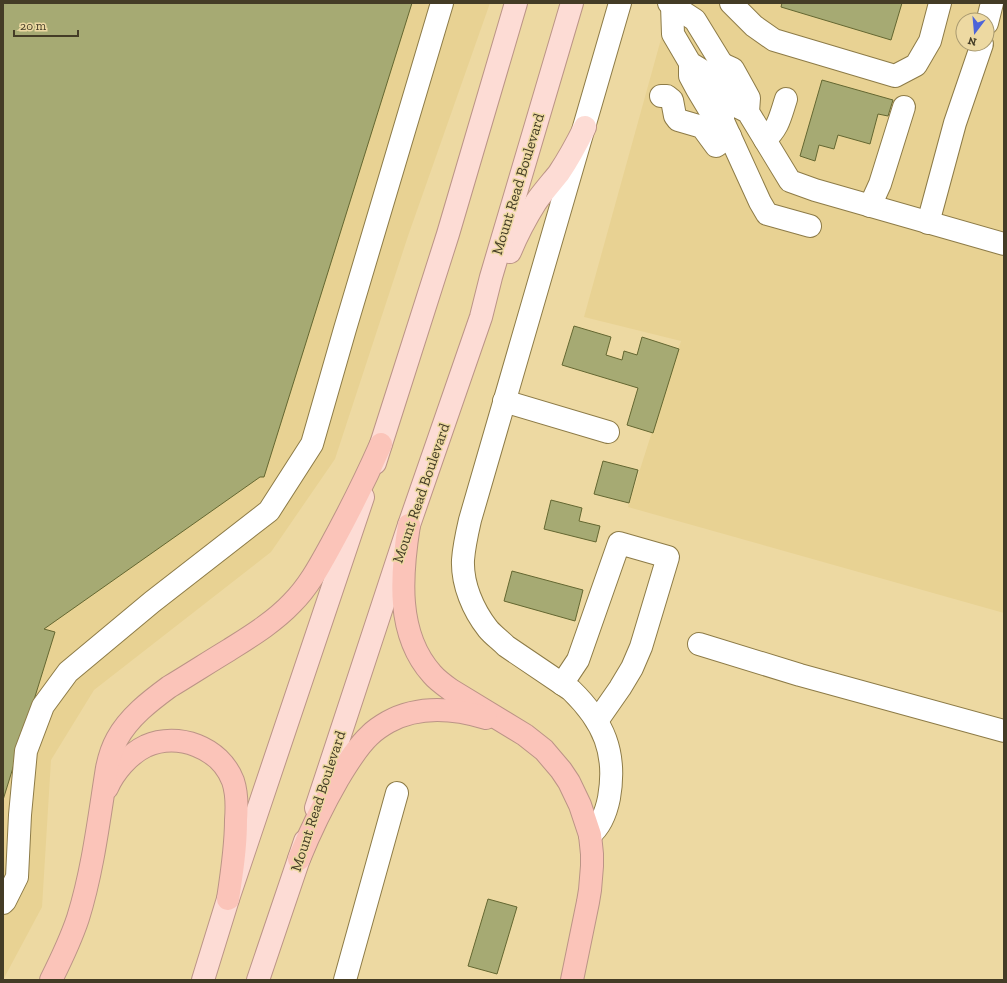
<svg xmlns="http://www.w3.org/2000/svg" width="1007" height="983" viewBox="0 0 1007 983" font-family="'Zilla Slab',serif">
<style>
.built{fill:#e8d293;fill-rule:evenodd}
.building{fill:#a6aa73;stroke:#646731}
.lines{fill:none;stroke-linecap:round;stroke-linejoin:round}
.minor-casing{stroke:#8d7b47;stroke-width:24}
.major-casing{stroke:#bb9486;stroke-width:24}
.highway-casing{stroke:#bb9486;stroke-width:24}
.minor{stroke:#fff;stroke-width:22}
.major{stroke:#fddcd5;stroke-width:22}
.highway{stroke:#fbc4b9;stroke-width:22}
.labels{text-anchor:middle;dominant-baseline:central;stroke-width:3;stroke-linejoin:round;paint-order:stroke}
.street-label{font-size:15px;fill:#443c26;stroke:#edd9a2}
</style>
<rect width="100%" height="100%" fill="#edd9a2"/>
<g class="built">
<polygon points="3,3 490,3 408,236 335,459 271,552 94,690 51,760 42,907 3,980"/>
<path d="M 671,3 L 1004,3 L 1004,613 L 628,507 L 681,341 L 584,317 ZM 963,20 L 987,20 L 987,44 L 963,44 Z"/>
</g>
<g class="building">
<polygon points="3,3 412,3 264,477 260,477 44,629 55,632 3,800"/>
<polygon points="782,3 902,3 891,40 781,7"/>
<polygon points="822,80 893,100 888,116 878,114 870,144 838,135 834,149 819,145 815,161 800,156"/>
<polygon points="574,326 611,337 606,355 622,360 624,351 637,355 642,337 679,349 653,433 627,425 638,388 562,365"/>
<polygon points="603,461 638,470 629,503 594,494"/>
<polygon points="551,500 582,508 579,521 600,526 596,542 544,529"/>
<polygon points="512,571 583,590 575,621 504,601"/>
<polygon points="488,899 517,907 497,974 468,966"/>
</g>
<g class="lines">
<g class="minor-casing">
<g id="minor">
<polyline points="669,3 695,20 722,64"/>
<polyline points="731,3 754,26 774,40 895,76 916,65 930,41 940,3"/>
<polyline points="672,5 673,34 690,63 703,71 723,109 723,121 712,114 697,89 690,76 690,63"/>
<polyline points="987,23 992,3"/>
<polyline points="661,96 667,96 672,100 675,116 678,120 702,127 716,146 730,136"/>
<polyline points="748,112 749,98 743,87 733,69 722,64 720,76 736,106 748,112 790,181 815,190 1004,244"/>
<polyline points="723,121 760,202 767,214 810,226"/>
<path d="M 765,140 C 779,127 780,117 786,99"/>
<polyline points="870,206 880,184 904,107"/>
<polyline points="928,223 955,123 982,44"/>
<polyline points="504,401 608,432"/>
<polyline points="699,644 800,675 1004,731"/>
<polyline points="562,684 578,660 619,543 668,557 641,647 632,668 620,688 597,721"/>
<path d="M 590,835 C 601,826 606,813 609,798 C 617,753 604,722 571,690 L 506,646 C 500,640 493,635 488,629 C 473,610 462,584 463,560 C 464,546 467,533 470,520 L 620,3"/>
<polyline points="3,903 5,901 17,877 20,815 26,751 43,706 68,672 152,602 269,511 312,444 345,329 442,3"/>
<polyline points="345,980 397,793"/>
</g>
</g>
<g class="major-casing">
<g id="major">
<path d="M 510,252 C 517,235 526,218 536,202 C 543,192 551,183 559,173 C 569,158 577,143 585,127"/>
<polyline points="375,463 448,234 516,3"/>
<polyline points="316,808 409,525 481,317 491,277 572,3"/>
<polyline points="203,980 228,899 363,497"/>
<polyline points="258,980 305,841"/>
</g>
</g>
<g class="highway-casing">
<g id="highway">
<path d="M 409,525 C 401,575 396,634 432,674 C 437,680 444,685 451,690 L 525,735 L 544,750 L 561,770 L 569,782 L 580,805 L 590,835 L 592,854 L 592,866 L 590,890 L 588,902 L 572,980"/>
<path d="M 107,788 C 114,772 129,754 146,746 C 178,732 220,747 233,781 C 237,793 237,807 236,820 C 236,847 232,873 228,899"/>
<path d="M 299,859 C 310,832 323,805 338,779 C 347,764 357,747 370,735 C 375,730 381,726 388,722 C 419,705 453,708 486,718"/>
<path d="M 51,980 C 61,960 71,939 78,918 C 93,870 99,818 107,768 C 109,758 112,748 117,739 C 129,717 150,701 169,687 C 189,675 209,662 229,650 C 251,636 274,622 292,603 C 309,586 320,565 331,545 C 349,512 366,478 381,444"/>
</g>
</g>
<use href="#minor" class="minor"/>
<use href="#major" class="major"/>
<use href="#highway" class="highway"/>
</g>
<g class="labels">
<g class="street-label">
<text transform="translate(518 184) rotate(-73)">Mount Read Boulevard</text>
<text transform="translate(421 493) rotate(-71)">Mount Read Boulevard</text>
<text transform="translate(318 801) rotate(-72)">Mount Read Boulevard</text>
</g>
</g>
<rect width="1007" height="983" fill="none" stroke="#443c26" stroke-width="8"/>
<g transform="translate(975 32) rotate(196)"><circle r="19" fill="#edd9a2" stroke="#a99a70"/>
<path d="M0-3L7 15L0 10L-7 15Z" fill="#4d64d9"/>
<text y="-6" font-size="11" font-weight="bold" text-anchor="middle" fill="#443c26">N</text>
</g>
<path d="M14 30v6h64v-6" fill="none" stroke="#443c26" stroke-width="2"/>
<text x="20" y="30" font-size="12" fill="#443c26" stroke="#edd9a2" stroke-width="3" paint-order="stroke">20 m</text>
</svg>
